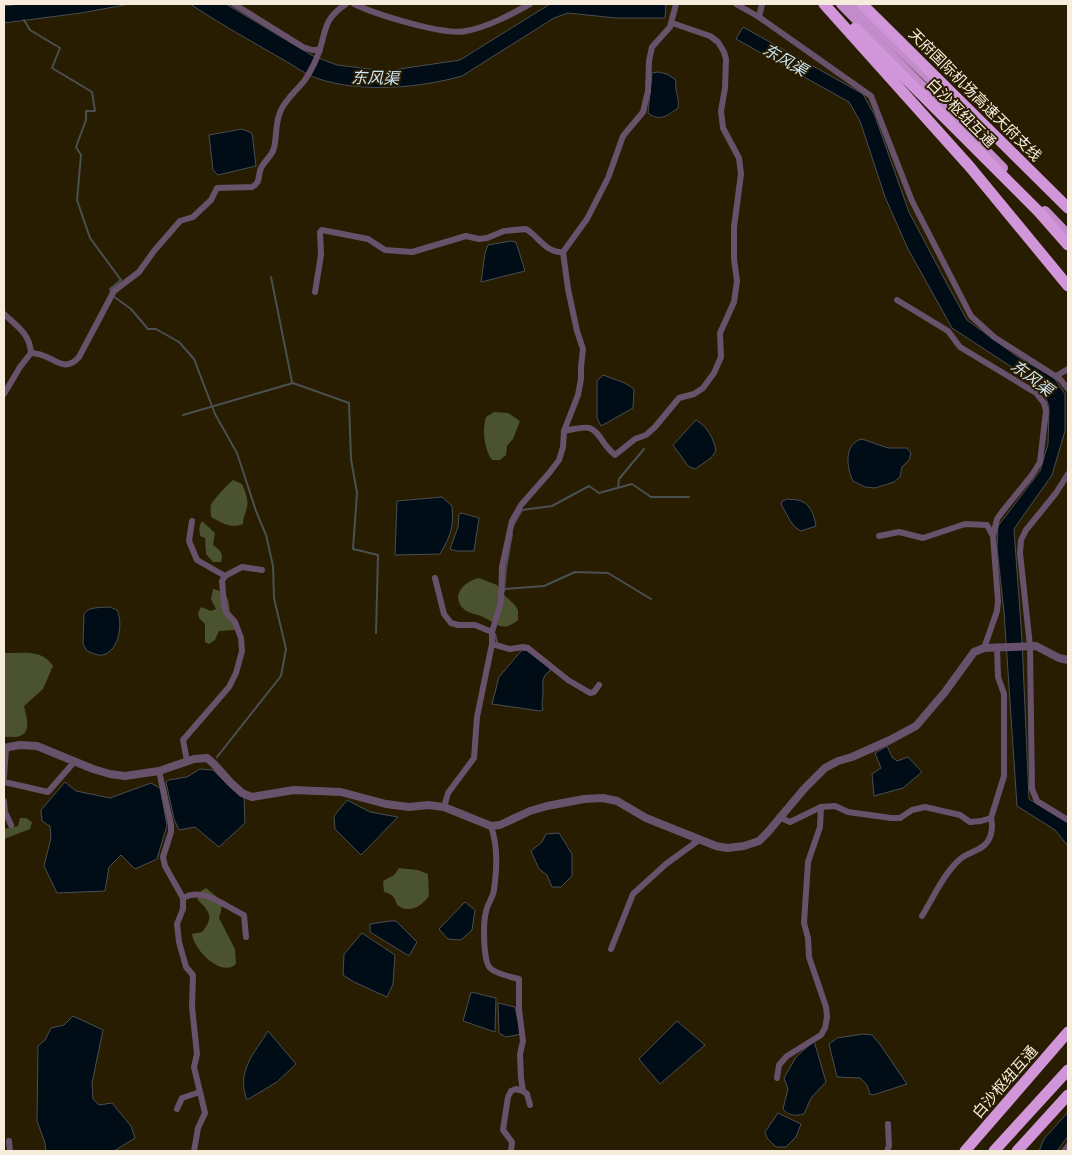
<svg xmlns="http://www.w3.org/2000/svg" width="1072" height="1155" viewBox="0 0 1072 1155" font-family="Figtree,'Noto Sans SC',sans-serif">
<style>
.forest{fill:#4b522f}
.water{fill:#000c16;stroke:#4a4f51}
.lines{fill:none;stroke-linecap:round;stroke-linejoin:round}
.stream{stroke:#4a4f51;stroke-width:2}
.minor{stroke:#68516b;stroke-width:6}
.tertiary{stroke:#68516b;stroke-width:8}
.trunk{stroke:#c28cca;stroke-width:10}
.motorway{stroke:#d196d9;stroke-width:11}
.labels{text-anchor:middle;dominant-baseline:central;stroke-width:4;stroke-linejoin:round;paint-order:stroke}
.street-label{font-size:15px;fill:#f5ecdc;stroke:#281c01}
.water-label{font-size:16px;font-style:italic;fill:#cde7f6;stroke:#281c01}
</style>
<rect width="100%" height="100%" fill="#281c01"/>
<g class="forest">
<path d="M 494,412 L 508,413 L 520,421 L 513,439 L 507,446 L 506,455 L 500,460 L 492,460 C 484,449 482,430 486,417 Z"/>
<path d="M 233,480 L 242,484 C 245,491 249,500 247,508 C 245,514 243,518 243,524 C 231,529 222,523 211,517 C 211,514 210,508 211,505 C 213,500 229,483 233,480 Z"/>
<path d="M 202,521 L 215,533 L 213,545 C 220,550 224,553 221,562 L 213,562 L 206,554 L 205,538 L 200,536 C 199,530 199,526 202,521 Z"/>
<path d="M 479,578 L 497,585 L 503,594 L 515,605 L 518,610 L 518,620 C 502,633 498,624 483,617 C 478,614 470,614 465,610 C 449,597 464,581 479,578 Z"/>
<path d="M 213,589 C 230,593 229,601 230,616 L 237,624 L 234,630 L 219,631 L 215,640 L 209,644 L 205,642 L 205,624 L 199,618 L 198,613 L 201,607 L 211,611 L 216,609 L 211,599 Z"/>
<path d="M 4,653 C 22,654 41,648 53,666 L 43,689 L 24,706 C 26,715 32,732 20,736 C 15,738 9,736 4,737 Z"/>
<polygon points="20,818 26,818 32,822 30,829 4,839 4,829 18,826"/>
<path d="M 399,868 L 418,870 L 428,874 L 429,896 C 421,907 409,914 397,905 C 395,897 392,894 384,892 L 383,881 L 394,875 Z"/>
<path d="M 206,888 C 220,900 225,900 219,918 L 235,949 L 236,964 C 221,978 194,950 192,934 L 202,932 C 215,917 209,911 197,899 L 201,891 Z"/>
</g>
<g class="water">
<polygon points="19,4 130,4 81,13 4,23 4,6"/>
<path d="M 190,4 L 226,4 L 313,56 L 337,65 L 386,71 L 460,60 L 550,4 L 658,4 L 666,5 L 665,18 L 616,18 L 568,13 L 554,18 L 462,76 C 420,88 362,93 319,79 C 306,75 293,65 282,59 C 251,41 220,24 190,4 Z"/>
<polygon points="743,27 863,94 875,116 909,212 947,284 967,320 1018,357 1054,378 1065,394 1065,431 1052,475 1014,529 1022,640 1029,799 1068,823 1068,846 1055,830 1017,806 1004,612 997,548 998,526 1040,471 1048,444 1049,407 1044,393 1033,381 952,328 908,249 885,197 860,121 849,102 736,39"/>
<path d="M 658,72 L 667,74 L 676,80 C 674,90 680,99 678,108 C 667,116 660,122 648,113 L 652,73 Z"/>
<polygon points="242,129 252,133 256,166 218,175 213,170 209,135"/>
<polygon points="511,241 516,242 525,271 481,282 485,253 488,245"/>
<polygon points="603,375 625,383 634,389 633,408 601,426 597,418 597,381"/>
<path d="M 696,420 C 707,426 714,439 716,451 L 711,458 L 695,469 L 688,466 L 673,445 Z"/>
<path d="M 862,439 L 888,448 L 907,448 L 911,453 L 909,460 L 902,467 L 900,477 L 894,482 L 875,488 L 865,487 L 853,481 C 846,467 844,443 862,439 Z"/>
<path d="M 442,497 L 452,506 C 454,527 451,535 440,554 L 395,555 L 397,501 Z"/>
<path d="M 787,499 C 792,500 798,499 803,502 C 811,505 815,519 816,526 L 801,531 L 796,528 L 791,522 L 782,506 L 781,502 Z"/>
<polygon points="462,513 479,518 474,551 456,551 450,549 458,527 459,514"/>
<path d="M 110,607 L 117,610 C 123,622 120,650 103,655 C 98,656 92,653 87,651 L 83,644 L 84,614 C 89,606 101,608 110,607 Z"/>
<path d="M 526,650 L 550,668 L 550,671 C 541,676 543,684 543,693 C 543,700 541,703 543,710 L 540,711 L 492,704 L 499,677 L 521,651 Z"/>
<polygon points="887,746 892,757 897,761 908,757 922,772 903,788 874,796 872,774 881,768 875,753"/>
<polygon points="200,769 213,770 229,786 244,798 245,823 219,847 195,827 179,830 174,819 166,782 169,780 187,777"/>
<polygon points="65,782 76,791 110,798 151,783 160,788 167,825 157,859 135,869 121,855 109,867 105,891 57,893 44,866 51,838 50,826 42,821 41,810"/>
<polygon points="347,800 370,812 398,817 361,855 335,829 334,816"/>
<polygon points="559,833 572,854 572,876 561,887 552,887 547,875 539,869 531,851 542,842 546,834"/>
<polygon points="465,902 475,910 472,930 461,940 448,939 439,929"/>
<polygon points="390,921 396,921 417,942 409,956 370,932 370,924"/>
<polygon points="362,933 395,955 393,984 387,997 354,982 343,975 344,954"/>
<polygon points="471,992 496,998 495,1032 463,1021"/>
<polygon points="498,1003 515,1007 521,1034 506,1037 499,1033"/>
<polygon points="73,1016 103,1030 92,1083 93,1099 99,1105 112,1103 131,1126 135,1138 114,1151 46,1151 45,1143 37,1121 38,1046 45,1040 51,1028 64,1025"/>
<polygon points="677,1021 705,1045 660,1084 639,1059"/>
<path d="M 268,1031 L 296,1064 L 277,1082 L 247,1100 C 236,1071 254,1054 268,1031 Z"/>
<polygon points="863,1034 872,1035 879,1043 907,1084 873,1095 870,1094 867,1085 860,1078 837,1077 829,1044 837,1038"/>
<path d="M 814,1041 L 826,1082 L 811,1098 L 804,1114 C 795,1116 789,1116 783,1109 L 788,1089 L 784,1078 L 796,1057 Z"/>
<polygon points="1068,1112 1068,1136 1057,1151 1039,1151 1044,1139"/>
<polygon points="778,1113 801,1124 796,1137 786,1147 776,1147 767,1138 765,1132"/>
</g>
<g class="lines">
<g class="stream">
<polyline points="24,20 30,30 60,48 52,68 92,92 95,111 86,111 86,120 76,147 81,155 77,200 90,238 121,280 110,289 111,292"/>
<polyline points="271,277 292,382"/>
<polyline points="113,296 131,309 148,329 156,329 179,342 194,359 215,414 237,453 256,511 266,535 273,566 274,598 286,649 281,676 217,757"/>
<polyline points="183,415 293,383 349,403 351,459 357,493 353,549 378,555 376,633"/>
<polyline points="618,488 619,479 644,449"/>
<polyline points="514,524 522,510 552,506 589,486 599,493 632,484 651,497 689,497"/>
<polyline points="505,589 544,586 575,572 608,573 651,599"/>
<polyline points="504,591 506,568 512,534"/>
<polyline points="495,634 497,642"/>
</g>
<g class="minor">
<polyline points="234,4 303,47 312,50 320,50"/>
<path d="M 354,4 C 375,14 444,36 466,31 C 488,27 510,15 530,4"/>
<polyline points="736,4 759,17 871,96 912,201 971,316 994,337 1060,379 1068,389"/>
<polyline points="759,17 762,4"/>
<path d="M 315,292 L 321,255 L 320,232 L 322,230 L 368,239 L 385,250 L 412,252 L 466,236 L 479,239 L 487,238 L 504,231 L 526,229 C 538,236 547,254 563,252"/>
<polyline points="897,300 948,331 960,347 1036,393 1044,403 1046,411 1040,462 1032,475 1002,512 997,519 993,536"/>
<path d="M 4,314 C 17,326 30,334 31,353 L 20,367 L 4,394"/>
<path d="M 31,353 C 53,353 62,376 79,357 L 114,291 L 139,272 L 154,251 L 180,221 L 193,217 L 211,200 L 217,188 L 252,187 C 260,183 258,178 260,171 C 262,162 272,157 274,148 C 277,135 275,122 281,110 C 286,99 297,90 305,80 C 310,72 316,61 319,52 C 327,28 323,20 346,4"/>
<polyline points="1056,376 1068,369"/>
<path d="M 564,431 C 586,427 591,422 604,443 C 608,448 610,451 615,455 L 635,439 L 646,435 L 655,427 L 679,398 L 694,394 L 703,388 L 714,373 L 721,357 L 720,333 L 734,302 L 737,281 L 734,259 L 734,227 L 741,174 L 739,158 L 723,128 L 721,111 L 725,88 L 726,59 L 724,52 L 718,42 L 710,36 L 672,23"/>
<polyline points="1068,474 1056,493 1026,530 1021,540 1020,553 1030,646 1032,789 1037,801 1068,820"/>
<polyline points="192,521 189,541 197,560 225,576"/>
<polyline points="879,536 899,532 923,538 965,524 987,525 993,536 998,601 997,611 984,648"/>
<polyline points="435,578 444,614 451,623 458,625 475,625 492,632"/>
<polyline points="492,644 510,649 523,647 528,648 568,680 590,693 594,692 599,685"/>
<polyline points="187,761 183,740 229,687 236,673 242,651 241,638 235,622 226,612 224,605 222,581 225,576 242,567 262,570"/>
<polyline points="159,771 171,825 171,832 163,857 165,866 183,898 183,909 177,924 179,942 186,967 193,975 192,1007 197,1054 194,1067 205,1113 198,1128 194,1151"/>
<polyline points="4,777 6,748"/>
<polyline points="4,782 48,792 75,761"/>
<polyline points="4,801 5,812 11,825"/>
<polyline points="444,807 448,793 474,758 477,717 492,644 492,632 501,602 502,567 512,521 521,505 550,472 559,460 563,447 564,431 578,395 581,379 581,367 583,349 577,331 568,289 563,252 587,219 608,178 623,136 643,112 648,91 649,61 652,47 670,27 676,4"/>
<polyline points="779,817 790,822 821,807 835,806 848,812 891,818 900,818 912,810 925,807 960,815 970,822 981,821 991,818"/>
<path d="M 491,826 C 498,847 497,867 494,890 C 493,898 487,904 486,912 C 483,922 483,961 490,968 C 496,974 511,977 519,979 L 519,1009 L 523,1041 L 520,1054 L 521,1078 L 523,1091 L 527,1094 L 530,1105"/>
<path d="M 183,898 C 203,886 226,907 244,915 L 246,937"/>
<path d="M 922,916 C 933,898 943,875 959,860 C 967,852 982,851 988,841 C 992,835 993,825 991,818 L 1004,776 L 1004,694 L 998,677 L 997,647"/>
<polyline points="611,949 633,894 666,864 699,840"/>
<polyline points="777,1078 779,1065 787,1056 821,1035 825,1028 827,1017 826,1007 809,957 808,938 804,923 808,862 820,827 821,807"/>
<polyline points="177,1109 182,1098 200,1092"/>
<polyline points="9,1141 10,1151"/>
<polyline points="511,1151 512,1142 503,1130 508,1097 511,1091 516,1089 523,1091"/>
<polyline points="887,1151 889,1146 888,1124"/>
<polyline points="1064,1151 1068,1146"/>
</g>
<polyline class="tertiary" points="4,748 19,745 37,746 93,769 110,774 125,776 159,771 194,759 207,758 214,764 230,782 242,793 252,797 294,790 341,792 386,804 409,807 428,805 444,807 491,826 500,825 530,811 547,806 584,799 603,798 617,801 646,818 716,846 727,848 744,846 759,841 768,832 804,789 825,768 838,761 852,757 890,740 916,726 945,692 974,652 984,648 1036,646 1059,658 1068,660"/>
<g class="trunk">
<polyline points="841,4 1003,168"/>
<polyline points="853,4 934,83"/>
<polyline points="1045,211 1068,235"/>
</g>
<g class="motorway">
<polyline points="824,4 970,167 1068,286"/>
<polyline points="862,4 1068,208"/>
<polyline points="855,28 1039,212 1068,245"/>
<polyline points="965,1151 1068,1032"/>
<polyline points="994,1151 1068,1070"/>
<polyline points="1017,1151 1068,1095"/>
</g>
</g>
<g class="labels">
<g class="street-label">
<text transform="translate(975 95) rotate(45)">天府国际机场高速天府支线</text>
<text transform="translate(961 113) rotate(45)">白沙枢纽互通</text>
<text transform="translate(1005 1082) rotate(-49)">白沙枢纽互通</text>
</g>
<g class="water-label">
<text transform="translate(785 60) rotate(30)">东风渠</text>
<text transform="translate(375 78) rotate(1)">东风渠</text>
<text transform="translate(1032 378) rotate(37)">东风渠</text>
</g>
</g>
<rect width="1072" height="1155" fill="none" stroke="#f5ecdc" stroke-width="10"/>
</svg>
